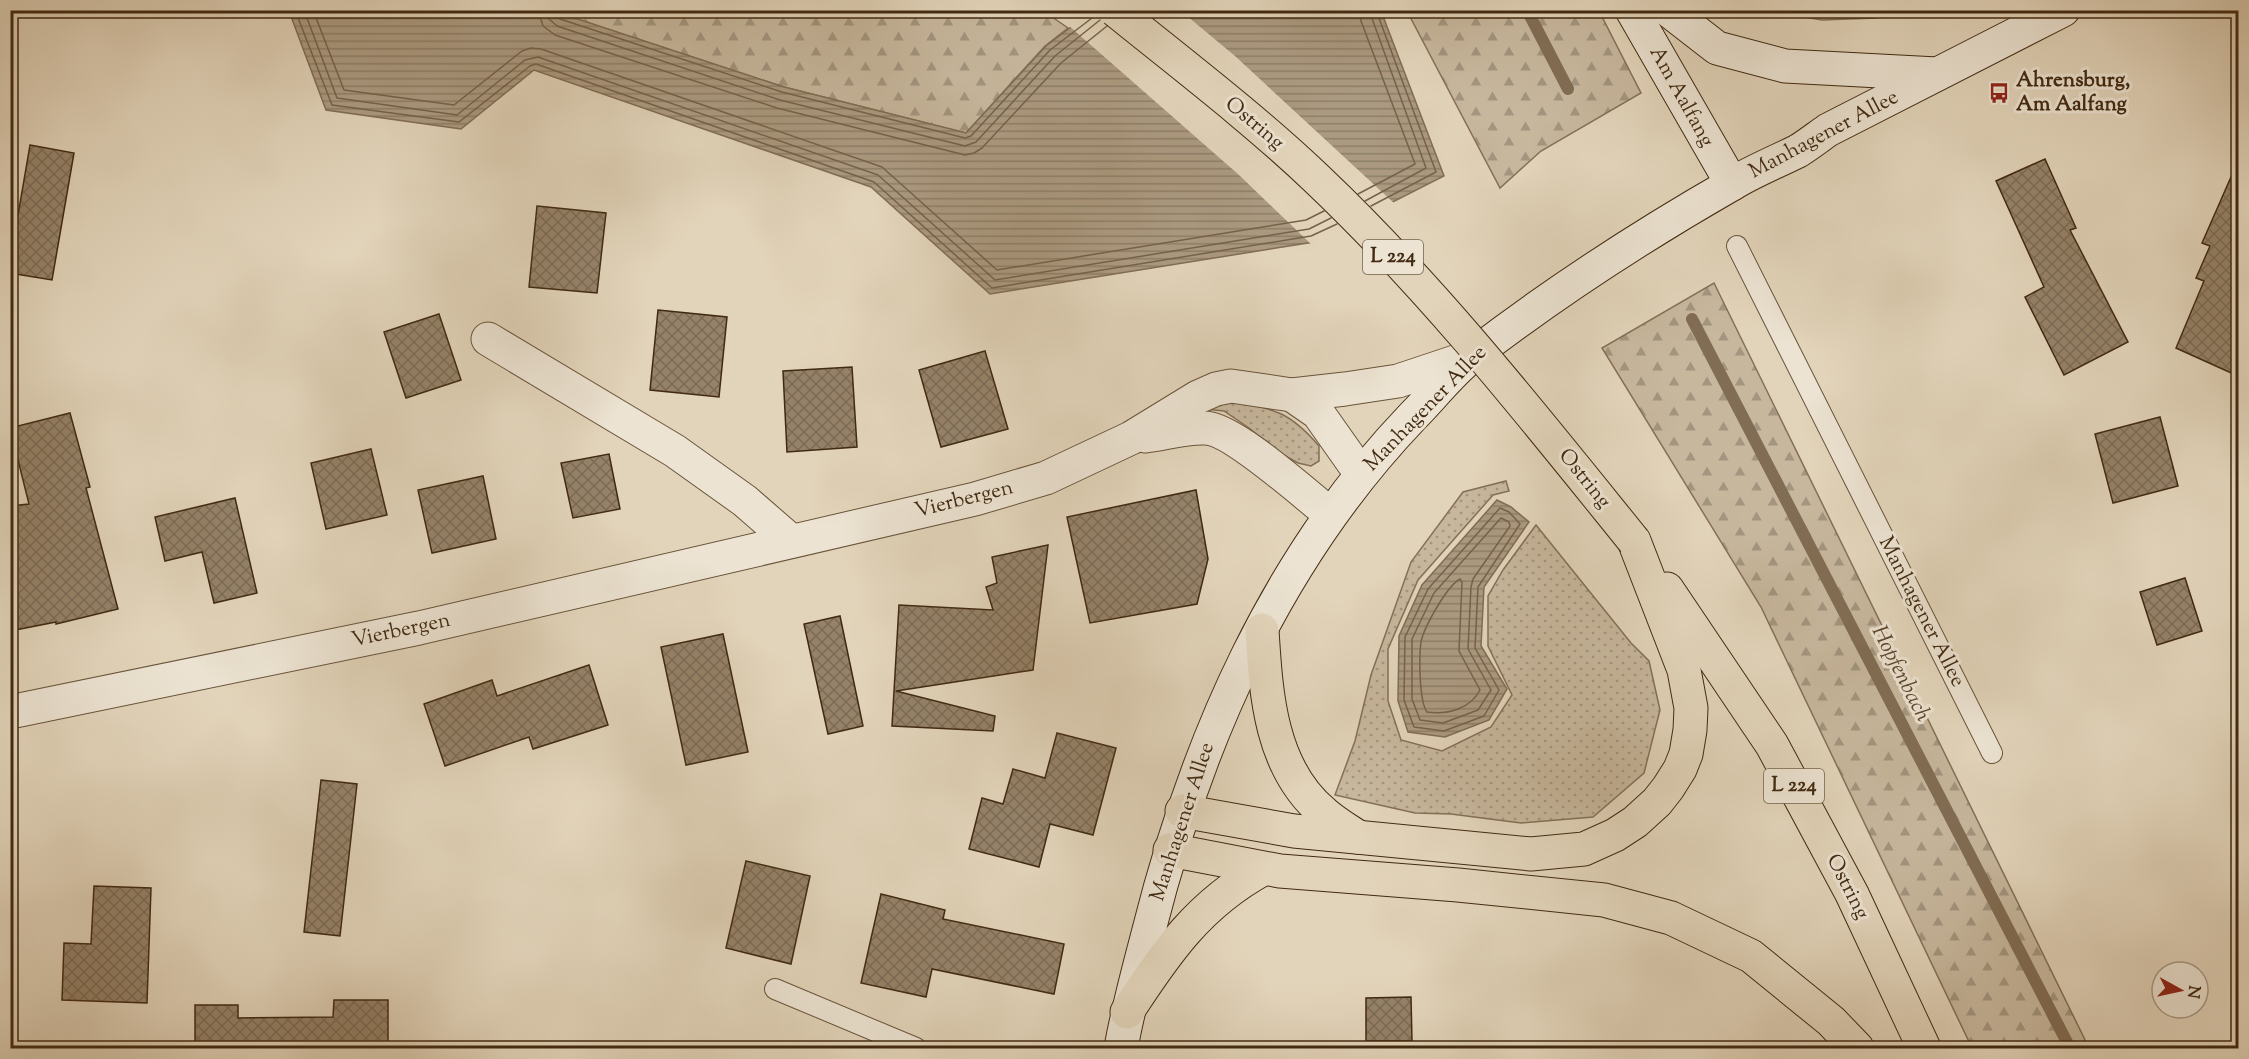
<svg xmlns="http://www.w3.org/2000/svg" width="2249" height="1059" viewBox="0 0 2249 1059" font-family="'Sorts Mill Goudy',serif">
<style>
.grass{fill:url(#grass-dots);stroke:#847057;stroke-width:1.5}
.forest{fill:url(#forest-firs);stroke:#847057;stroke-width:1.5}
.green{fill:#c7b79d;stroke:#847057;stroke-width:1.5}
.water{fill:url(#water-rules);stroke:#816d54;stroke-width:1.5}
.pier{fill:#e2d4ba}
.lines{fill:none;stroke-linecap:round;stroke-linejoin:round}
.shore{stroke:#766249;stroke-width:1.5}
.stream{stroke:#816d54;stroke-width:12}
.building{fill:url(#building-cross-hatch);stroke:#412a11;stroke-width:1.5}
.service-casing{stroke:#69543b;stroke-width:22}
.minor-casing{stroke:#69543b;stroke-width:35}
.secondary-casing{stroke:#412a11;stroke-width:35}
.primary-casing{stroke:#412a11;stroke-width:35}
.service{stroke:#ece3d2;stroke-width:20}
.minor{stroke:#ece3d2;stroke-width:33}
.secondary{stroke:#ece3d2;stroke-width:33}
.primary{stroke:#e2d4ba;stroke-width:33}
.primary-bridge-casing{stroke:#412a11;stroke-width:35;stroke-linecap:butt}
.primary-bridge{stroke:#e2d4ba;stroke-width:33}
.labels{text-anchor:middle;dominant-baseline:central;stroke-width:6;stroke-linejoin:round;paint-order:stroke}
.shield{fill:#ece3d2;stroke:#74624b;stroke-width:1.5}
.shield-label{font-size:20px;font-weight:bold;fill:#412a11}
.poi-label{font-size:21px;font-weight:bold;fill:#412a11;stroke:#ece3d2;text-anchor:start}
.street-label{font-size:21px;fill:#412a11;stroke:#ece3d2}
.water-label{font-size:22px;font-style:italic;fill:#5c462d;stroke:#ece3d2}
</style>
<defs>
<pattern id="grass-dots" width="8" height="8" patternUnits="userSpaceOnUse" patternTransform="scale(1.5)"><rect width="8" height="8" fill="#c7b79d"/><path d="M2 2h.1M6 6h.1" fill="none" stroke="#a3957f" stroke-width="1.8" stroke-linecap="round"/></pattern>
<pattern id="forest-firs" width="22" height="20" patternUnits="userSpaceOnUse" patternTransform="scale(1.5)"><rect width="22" height="20" fill="#c7b79d"/><path d="M5 1l3.5 6h-7zM16 11l3.5 6h-7z" fill="#a3957f"/></pattern>
<pattern id="water-rules" width="6" height="5" patternUnits="userSpaceOnUse" patternTransform="scale(1.5)"><rect width="6" height="5" fill="#ab9a81"/><path d="M0 2.5h6" fill="none" stroke="#8d7e68"/></pattern>
<pattern id="building-cross-hatch" width="8" height="8" patternUnits="userSpaceOnUse" patternTransform="scale(1.5)"><rect width="8" height="8" fill="#958269"/><path d="M0 0l8 8M0 8l8-8" fill="none" stroke="#7b6b55"/></pattern>
</defs>
<rect width="100%" height="100%" fill="#e2d4ba"/>
<filter id="stains"><feTurbulence type="fractalNoise" baseFrequency=".00333" numOctaves="4"/><feColorMatrix values="0 0 0 0 .2 0 0 0 0 .09 0 0 0 0 .02 0 0 0 .5 -.17"/></filter>
<radialGradient id="worn" r=".72"><stop offset=".6" stop-color="#630" stop-opacity="0"/><stop offset="1" stop-color="#630" stop-opacity=".3"/></radialGradient>
<g class="grass">
<path d="M 1230,401 C 1274,409 1289,411 1319,446 L 1319,461 L 1311,466 L 1298,463 L 1280,453 L 1249,428 L 1224,411 L 1204,409 Z"/>
<polygon points="1506,481 1509,491 1493,495 1418,580 1388,649 1388,701 1401,740 1442,751 1491,727 1512,695 1488,646 1488,596 1503,570 1536,525 1631,643 1649,661 1660,710 1644,773 1593,817 1521,823 1451,814 1415,813 1335,795 1355,741 1371,675 1411,562 1463,492"/>
</g>
<g class="forest">
<polygon points="1042,10 1068,28 1045,46 966,133 784,87 559,13 558,11"/>
<polygon points="1407,11 1599,11 1641,93 1541,151 1500,188"/>
<polygon points="1714,283 2089,1048 1972,1048 1761,607 1602,348"/>
</g>
<polygon class="green" points="1767,11 1902,10 1902,11 1876,18 1822,20"/>
<g class="water">
<polygon points="289,11 558,11 559,13 784,87 966,133 1046,46 1092,11 1381,11 1444,176 1314,242 990,294 871,187 534,70 461,129 326,110"/>
<polygon points="1497,500 1511,507 1529,522 1484,587 1481,646 1507,689 1489,720 1445,737 1408,732 1398,701 1399,636 1422,585"/>
</g>
<polygon class="pier" points="1087,10 1181,11 1235,56 1395,204 1312,245 1239,175 1068,25"/>
<g class="lines">
<g class="shore">
<polyline points="295,10 332,105 459,122 530,66 536,64 874,182 992,288 1311,236 1337,224"/>
<polyline points="304,10 337,98 457,115 525,60 538,57 878,175 995,280 1309,229 1331,218"/>
<polyline points="313,10 344,90 454,105 522,51 531,48 541,49 882,167 997,270 1306,220 1324,211"/>
<polyline points="538,10 543,26 555,35 777,108 965,155 974,153 982,148 1061,63 1107,26"/>
<polyline points="547,10 549,19 557,26 780,100 965,146 976,142 1055,56 1100,20"/>
<polyline points="555,10 556,16 560,19 782,92 965,138 971,136 1050,50 1092,18 1095,10"/>
<polyline points="1358,194 1415,164 1361,21 1360,10"/>
<polyline points="1365,201 1426,168 1369,10"/>
<polyline points="1371,206 1436,172 1376,10"/>
<polygon points="1500,508 1509,512 1520,524 1478,587 1475,648 1499,690 1484,716 1444,731 1414,727 1404,700 1405,637 1428,589"/>
<polygon points="1501,518 1509,522 1510,526 1473,579 1471,587 1468,649 1491,690 1478,710 1443,723 1420,720 1412,699 1412,639 1434,593"/>
<path d="M 1460,579 L 1462,582 L 1459,651 L 1480,690 C 1470,709 1448,715 1427,712 C 1419,701 1419,657 1421,642 C 1424,627 1447,586 1460,579 Z"/>
</g>
<g class="stream">
<polyline points="1527,10 1568,89"/>
<polyline points="1692,319 2070,1048"/>
</g>
</g>
<g class="building">
<polygon points="30,145 74,153 52,280 10,273 10,220 17,221"/>
<polygon points="2045,159 2076,228 2070,230 2128,342 2064,375 2025,297 2044,287 1996,181"/>
<polygon points="2238,161 2238,376 2176,348 2204,281 2196,278 2210,246 2202,243"/>
<polygon points="537,206 606,213 597,293 529,287"/>
<polygon points="658,310 727,317 719,397 650,390"/>
<polygon points="439,314 461,380 406,398 384,332"/>
<polygon points="985,351 1008,429 941,447 919,370"/>
<polygon points="852,367 857,447 787,452 783,371"/>
<polygon points="70,413 90,487 86,488 118,609 56,624 56,622 10,631 10,506 29,504 10,428"/>
<polygon points="2160,417 2178,486 2113,503 2095,434"/>
<polygon points="371,449 387,515 326,529 311,463"/>
<polygon points="609,454 620,509 573,518 561,463"/>
<polygon points="483,476 496,539 432,553 418,490"/>
<polygon points="1196,490 1208,559 1197,604 1090,623 1067,517"/>
<polygon points="235,498 257,593 214,603 202,552 165,561 155,517"/>
<polygon points="1048,545 1033,670 896,691 995,716 993,731 892,726 899,605 993,610 986,587 997,583 992,557"/>
<polygon points="2185,578 2202,631 2157,645 2140,592"/>
<polygon points="840,616 863,726 828,734 804,624"/>
<polygon points="723,634 748,752 686,765 661,647"/>
<polygon points="589,665 608,725 533,749 529,737 445,766 424,704 492,680 497,696"/>
<polygon points="1057,733 1116,748 1093,835 1050,824 1039,867 969,849 982,798 1003,804 1013,769 1045,778"/>
<polygon points="321,780 357,784 340,936 304,932"/>
<polygon points="746,861 810,876 791,964 726,948"/>
<polygon points="94,886 151,888 147,1003 62,1000 64,943 91,944"/>
<polygon points="881,894 945,910 943,919 1064,944 1054,994 932,969 926,997 861,983"/>
<polygon points="1411,997 1412,1041 1366,1041 1366,998"/>
<polygon points="334,1000 388,1000 388,1048 195,1048 195,1005 238,1005 238,1018 333,1017"/>
</g>
<g class="lines">
<g class="service-casing">
<g id="service">
<polyline points="1737,246 1992,753"/>
<polyline points="775,989 916,1048"/>
</g>
</g>
<g class="minor-casing">
<g id="minor">
<polyline points="488,339 675,451 745,501 791,541"/>
<polyline points="1292,395 1318,413 1361,474"/>
<path d="M 1145,436 C 1164,434 1186,427 1205,428 C 1232,428 1306,495 1330,514"/>
<polyline points="10,712 419,628 975,499 1046,478 1131,438 1198,397 1216,389 1231,386 1292,395 1345,389 1398,381 1470,357"/>
</g>
</g>
<g class="secondary-casing">
<g id="secondary">
<polyline points="1632,10 1732,184"/>
<polyline points="1668,10 1717,48 1785,66 1937,74"/>
<path d="M 1121,1048 C 1128,1008 1139,969 1149,930 C 1197,740 1276,559 1413,416 C 1433,396 1451,372 1473,355 C 1555,292 1643,235 1732,184 C 1753,171 1776,162 1798,151 C 1808,145 1818,137 1828,130 L 2063,10"/>
</g>
</g>
<g class="primary-casing">
<g id="primary">
<polyline points="1667,589 1772,745 1852,894 1924,1048"/>
<path d="M 1262,630 C 1266,694 1270,768 1324,813 C 1334,822 1346,829 1358,837"/>
<polyline points="1182,811 1294,831 1531,854 1584,849 1615,835 1635,822 1657,802 1668,788 1680,769 1686,754 1690,730 1691,708 1684,670 1634,541"/>
<polyline points="1170,850 1280,871 1458,885 1604,900 1671,918 1751,956 1831,1021 1857,1048"/>
<path d="M 1127,1012 C 1166,952 1199,904 1263,869"/>
</g>
</g>
<use href="#service" class="service"/>
<use href="#minor" class="minor"/>
<use href="#secondary" class="secondary"/>
<use href="#primary" class="primary"/>
<g class="primary-bridge-casing">
<path id="primary-bridge" d="M 1115,10 C 1183,65 1254,119 1317,179 C 1434,290 1533,416 1634,541"/>
</g>
<use href="#primary-bridge" class="primary-bridge"/>
</g>
<defs>
<g id="bus-bare" transform="scale(1.62)"><path d="M-5-6H5V4H4V6H2V4H-2V6H-4V4H-5ZM-3.5-4V0h7V-4ZM-3.5 1.2v1.5H-2V1.2ZM2 1.2v1.5H3.5V1.2Z" fill="#8f2418" stroke="#ece3d2" stroke-width="2.5" paint-order="stroke"/></g>
</defs>
<g fill-rule="evenodd">
<use href="#bus-bare" x="1999" y="93"/>
</g>
<g class="labels">
<g class="shield">
<rect x="1363" y="240" width="60" height="34" rx="4.5"/>
<rect x="1764" y="769" width="60" height="34" rx="4.5"/>
</g>
<g class="shield-label">
<text x="1393" y="257">L 224</text>
<text x="1794" y="786">L 224</text>
</g>
<g class="poi-label">
<text x="2016" y="81">Ahrensburg,<tspan x="2016" dy="24">Am Aalfang</tspan></text>
</g>
<g class="street-label">
<text transform="translate(1681 97) rotate(61)">Am Aalfang</text>
<text transform="translate(1254 124) rotate(40)">Ostring</text>
<text transform="translate(1824 135) rotate(-28)">Manhagener Allee</text>
<text transform="translate(1426 409) rotate(-46)">Manhagener Allee</text>
<text transform="translate(1584 479) rotate(51)">Ostring</text>
<text transform="translate(964 500) rotate(-14)">Vierbergen</text>
<text transform="translate(1921 612) rotate(63)">Manhagener Allee</text>
<text transform="translate(401 631) rotate(-12)">Vierbergen</text>
<text transform="translate(1183 822) rotate(-72)">Manhagener Allee</text>
<text transform="translate(1847 887) rotate(63)">Ostring</text>
</g>
<g class="water-label">
<text transform="translate(1900 674) rotate(63)">Hopfenbach</text>
</g>
</g>
<rect width="2249" height="1059" fill="none" stroke="#e2d4ba" stroke-width="36"/>
<rect x="12" y="12" width="2225" height="1035" fill="none" stroke="#412a11" stroke-width="3"/>
<rect x="18" y="18" width="2213" height="1023" fill="none" stroke="#412a11" stroke-width="1.5"/>
<g transform="translate(2180 990) rotate(98)"><circle r="28" fill="#ece3d2" stroke="#a89985" stroke-width="1.5"/>
<path d="M0-4.5L10 22L0 15L-10 22Z" fill="#8f2418"/>
<text y="-9" font-size="16" font-weight="bold" text-anchor="middle" fill="#412a11">N</text>
</g>
<rect width="100%" height="100%" filter="url(#stains)"/>
<rect width="100%" height="100%" fill="url(#worn)"/>
</svg>
